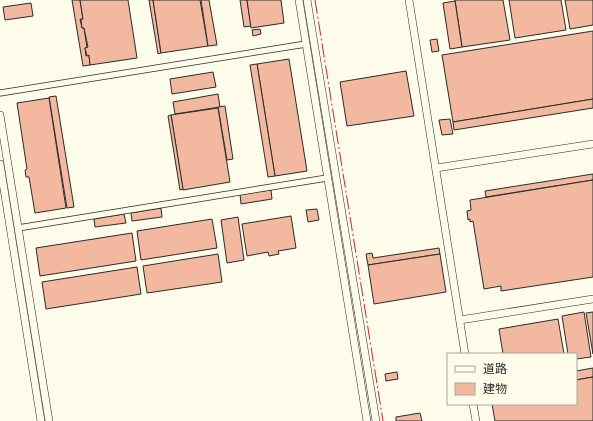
<svg xmlns="http://www.w3.org/2000/svg" width="593" height="421" viewBox="0 0 593 421" font-family="'Fira Sans Condensed','Noto Sans JP',sans-serif">
<style>
.building{fill:#f2b8a0;stroke:#2b2b2b}
.lines{fill:none;stroke-linecap:round;stroke-linejoin:round}
.minor-casing{stroke:#2b2b2b;stroke-width:7}
.tertiary-casing{stroke:#2b2b2b;stroke-width:8}
.minor{stroke:#fdfbea;stroke-width:5.5}
.tertiary{stroke:#fdfbea;stroke-width:7}
.power{stroke:#c62828;stroke-width:1;stroke-dasharray:14 3 2 3;stroke-linecap:butt}
</style>
<rect width="100%" height="100%" fill="#fdfbea"/>
<g class="building">
<polygon points="72,0 80,0 83,19 80,19 82,28 84,28 87,47 85,48 86,56 89,55 90,65 83,66"/>
<polygon points="80,0 128,0 137,58 90,65 89,55 87,56 85,48 88,47 84,28 82,28 81,20 83,19"/>
<polygon points="149,0 153,0 161,53 158,54"/>
<polygon points="153,0 200,0 208,46 161,53"/>
<polygon points="201,0 209,0 217,45 208,46"/>
<polygon points="240,0 247,0 251,26 244,27"/>
<polygon points="247,0 281,0 284,23 251,28"/>
<polygon points="455,0 503,0 510,40 462,47"/>
<polygon points="509,0 561,0 566,30 515,38"/>
<polygon points="565,0 593,0 593,25 570,29"/>
<polygon points="455,1 462,47 450,49 443,3"/>
<polygon points="31,3 33,16 5,20 3,7"/>
<polygon points="260,29 261,34 253,36 252,30"/>
<polygon points="593,31 593,99 453,122 442,55"/>
<polygon points="437,39 439,51 432,52 430,40"/>
<polygon points="289,59 307,171 275,176 257,64"/>
<polygon points="257,64 275,176 268,177 250,65"/>
<polygon points="406,71 414,116 347,126 340,82"/>
<polygon points="213,72 216,87 172,94 170,79"/>
<polygon points="218,94 220,107 175,114 173,102"/>
<polygon points="56,96 74,207 67,208 49,97"/>
<polygon points="49,98 66,208 35,213 29,177 26,177 25,170 27,169 17,103"/>
<polygon points="593,99 593,108 454,130 453,122"/>
<polygon points="225,106 233,159 227,160 218,107"/>
<polygon points="218,108 230,182 183,190 171,115"/>
<polygon points="171,115 183,189 180,190 168,116"/>
<polygon points="450,119 453,134 442,135 439,120"/>
<polygon points="593,174 593,180 486,197 485,191"/>
<polygon points="593,180 593,277 501,291 501,286 484,289 473,221 470,222 470,219 468,220 467,211 471,210 470,200"/>
<polygon points="271,190 272,199 241,204 240,194"/>
<polygon points="161,208 162,217 132,221 131,213"/>
<polygon points="317,209 319,220 308,222 306,210"/>
<polygon points="124,214 126,223 95,227 94,219"/>
<polygon points="291,216 296,248 278,251 279,254 269,256 268,252 247,256 242,224"/>
<polygon points="238,217 244,260 227,263 221,220"/>
<polygon points="212,219 217,248 141,260 137,231"/>
<polygon points="132,233 136,261 40,276 36,248"/>
<polygon points="439,248 440,254 368,265 366,254 372,253 373,258"/>
<polygon points="218,254 222,282 147,293 143,266"/>
<polygon points="440,254 446,292 374,304 368,265"/>
<polygon points="137,267 141,294 46,309 42,282"/>
<polygon points="584,312 591,357 576,359 576,354 568,354 562,316"/>
<polygon points="593,312 593,354 586,313"/>
<polygon points="558,319 564,354 503,354 499,329"/>
<polygon points="593,368 593,377 576,380 576,371"/>
<polygon points="397,372 398,379 386,381 385,374"/>
<polygon points="593,377 593,421 495,421 492,404 576,404 576,380"/>
<polygon points="420,413 422,421 396,421 396,417"/>
</g>
<g class="lines">
<g class="minor-casing">
<g id="minor">
<polyline points="0,93 306,44"/>
<polyline points="18,228 327,178"/>
</g>
</g>
<g class="tertiary-casing">
<g id="tertiary">
<polyline points="299,0 367,421"/>
<polyline points="307,0 376,421"/>
<polyline points="409,0 465,354"/>
<polyline points="0,115 49,421"/>
<polyline points="0,164 41,421"/>
<polyline points="436,168 593,144"/>
<polyline points="460,320 593,299"/>
<polyline points="473,404 476,421"/>
</g>
</g>
<use href="#minor" class="minor"/>
<use href="#tertiary" class="tertiary"/>
<polyline class="power" points="315,0 383,421"/>
</g>
<rect x="447" y="353" width="130" height="52" fill="#fdfbea" stroke="#a9a89e"/>
<rect x="455" y="366" width="20" height="6" fill="#fdfbea" stroke="#a9a89e"/>
<text x="483" y="373" font-size="12" fill="#2b2b2b">道路</text>
<rect x="455" y="383" width="20" height="12" fill="#f2b8a0" stroke="#a9a89e"/>
<text x="483" y="393" font-size="12" fill="#2b2b2b">建物</text>
</svg>
